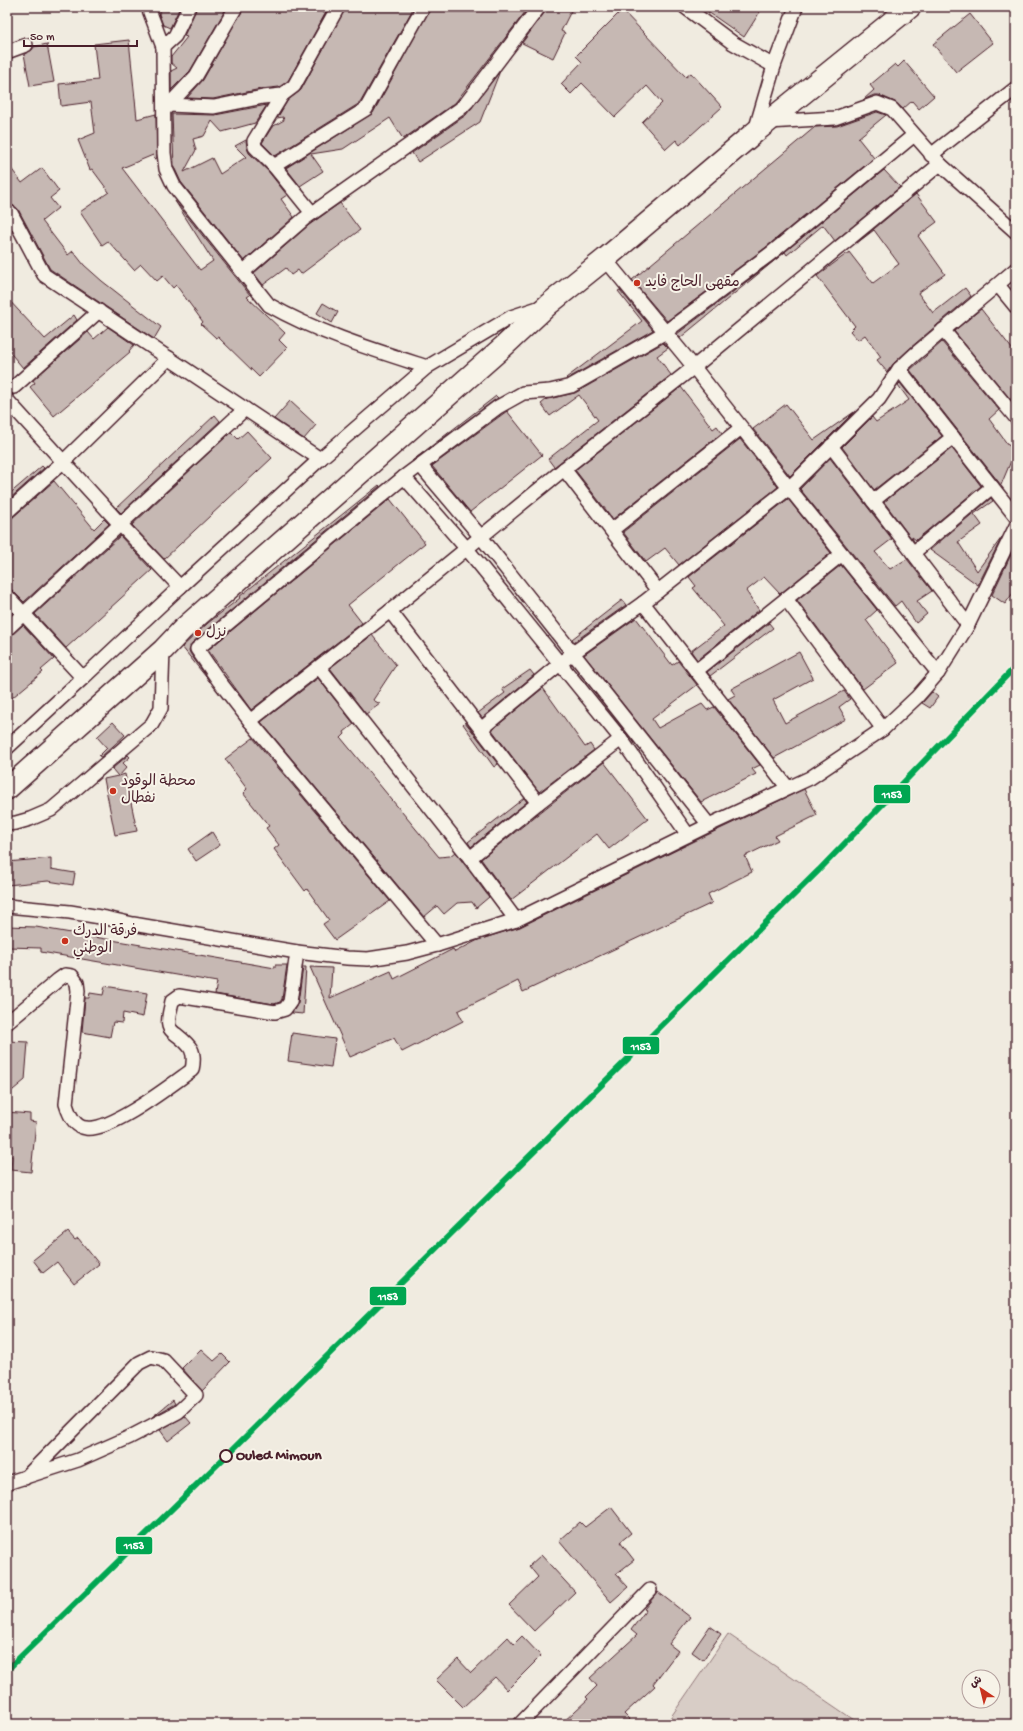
<svg xmlns="http://www.w3.org/2000/svg" width="1023" height="1731" viewBox="0 0 1023 1731" font-family="'Gochi Hand','Playpen Sans Arabic',sans-serif">
<style>
.green{fill:#d8cdc6;stroke:#917678}
.building{fill:#c6b8b3;stroke:#4a1f2b}
.lines{fill:none;stroke-linecap:round;stroke-linejoin:round}
.street-casing{stroke:#4a1f2b;stroke-width:16}
.primary-casing{stroke:#4a1f2b;stroke-width:24}
.street{stroke:#f7f3e8;stroke-width:13}
.primary{stroke:#f7f3e8;stroke-width:21}
.rail-1-casing{stroke:#f7f3e8;stroke-width:9}
.rail-1{stroke:#00a651;stroke-width:6}
.poi-dot{fill:#c8321e;stroke:#f7f3e8;stroke-width:1.5}
.stop-dot{fill:#f7f3e8;stroke:#4a1f2b;stroke-width:2}
.labels{text-anchor:middle;dominant-baseline:central;stroke-width:4;stroke-linejoin:round;paint-order:stroke}
.poi-label{font-size:15px;fill:#4a1f2b;stroke:#f7f3e8;text-anchor:start}
.stop-label{font-size:15px;font-weight:bold;fill:#4a1f2b;stroke:#f7f3e8;text-anchor:start}
.line-badge{stroke:#f7f3e8;stroke-width:1.5}
.badge-label{font-size:11px;text-anchor:middle;font-weight:bold;fill:#fff}
</style>
<rect width="100%" height="100%" fill="#f0ebe0"/>
<filter id="ink" filterUnits="userSpaceOnUse"><feTurbulence type="fractalNoise" baseFrequency=".025" numOctaves="2"/><feDisplacementMap in="SourceGraphic" scale="8" xChannelSelector="R" yChannelSelector="G"/><feConvolveMatrix kernelMatrix="1 2 1 2 8 2 1 2 1" color-interpolation-filters="sRGB"/></filter>
<g filter="url(#ink)">
<polygon class="green" points="728,1634 860,1724 666,1724"/>
<g class="building">
<polygon points="162,7 180,7 170,28 163,25 159,14"/>
<polygon points="197,7 227,7 190,71 171,90 171,71 177,68 171,63 171,57 187,37 184,36"/>
<polygon points="244,7 314,7 324,13 329,7 288,81 279,87 261,89 213,99 187,98 203,80"/>
<polygon points="346,7 414,7 360,103 275,156 262,143 272,127 284,120 283,117 277,118 288,100 301,90"/>
<polygon points="431,7 529,7 455,103 403,139 390,118 343,149 311,154 323,171 300,186 286,168 373,113"/>
<polygon points="547,7 573,7 561,31 565,33 553,58 522,43 545,12"/>
<polygon points="701,7 763,7 744,37"/>
<polygon points="622,10 686,77 691,73 722,107 680,145 676,140 666,149 642,122 662,103 647,86 615,117 582,83 571,94 561,84 582,62 576,56"/>
<polygon points="970,14 993,43 956,72 933,44"/>
<polygon points="129,40 137,119 156,114 157,158 154,159 153,155 122,168 200,270 213,261 175,201 250,295 247,297 285,333 279,340 287,348 259,377 218,337 216,338 201,324 203,322 176,285 173,288 163,276 157,281 141,264 134,270 108,241 102,245 80,212 109,192 92,169 90,170 78,140 95,133 91,102 61,106 59,84 98,80 94,44"/>
<polygon points="47,44 54,82 30,86 24,54 32,50 34,47"/>
<polygon points="904,61 934,96 919,109 912,101 903,109 895,102 879,95 874,95 863,100 874,90 870,85 895,64 898,67"/>
<polygon points="500,71 480,122 418,162 412,153 466,115"/>
<polygon points="267,105 255,123 222,132 212,121 204,136 193,139 196,150 184,172 212,158 220,174 246,157 235,146 246,140 247,148 249,153 268,171 287,195 281,199 294,217 244,261 181,182 174,167 172,114 215,115"/>
<polygon points="877,112 886,115 858,138 874,158 765,248 667,321 632,280 815,127 837,126"/>
<polygon points="7,163 22,183 42,168 59,191 50,198 58,208 42,221 68,255 73,251 84,265 102,281 161,327 154,339 50,269 18,209 12,205 7,206"/>
<polygon points="884,170 900,187 835,241 823,225 787,255 785,252 680,338 677,334 775,260"/>
<polygon points="916,194 937,222 918,236 945,274 918,293 933,313 965,288 971,296 909,349 894,363 887,372 877,360 881,357 865,335 858,340 850,331 855,326 817,276 849,252 873,283 899,264 874,230 857,243"/>
<polygon points="340,203 360,230 301,274 298,270 291,275 286,268 263,285 254,273 309,225"/>
<polygon points="620,290 653,330 567,379 566,378 642,321 618,291"/>
<polygon points="7,298 45,339 74,315 77,320 23,368 7,349"/>
<polygon points="323,303 338,312 332,323 317,313"/>
<polygon points="981,309 1016,354 1016,397 1012,401 954,331"/>
<polygon points="108,327 134,345 129,351 130,352 54,416 30,387 35,383 33,380 88,332 94,339"/>
<polygon points="942,342 999,410 989,419 1008,445 1016,449 1001,485 910,370"/>
<polygon points="663,343 668,348 657,356 671,375 554,467 548,459 598,420 579,395 550,416 541,404 547,399 575,393"/>
<polygon points="900,383 942,436 874,490 842,447 872,417 876,422 909,400 898,385"/>
<polygon points="681,387 713,429 717,426 722,433 613,519 575,470"/>
<polygon points="496,396 498,398 412,461"/>
<polygon points="290,401 316,425 304,439 274,419"/>
<polygon points="786,404 814,440 854,412 790,476 753,429"/>
<polygon points="507,411 542,455 470,512 432,466"/>
<polygon points="215,415 220,421 121,513 116,508"/>
<polygon points="247,431 272,458 164,559 132,525 231,432 238,439"/>
<polygon points="740,439 778,487 679,565 665,548 646,562 623,532"/>
<polygon points="952,448 981,486 916,540 912,537 914,542 884,502"/>
<polygon points="830,458 892,539 875,552 890,569 907,559 932,591 917,601 927,614 916,623 901,601 895,606 800,489"/>
<polygon points="42,466 44,468 7,501 7,496"/>
<polygon points="54,481 94,529 104,519 109,524 24,602 13,591 7,588 7,520 12,518"/>
<polygon points="379,485 380,486 192,643 189,650 190,653 210,682 182,647 208,623 240,598 239,597"/>
<polygon points="991,498 993,501 974,514 982,525 958,542 977,571 1002,537 978,585 930,550"/>
<polygon points="390,499 425,543 348,605 362,623 251,710 208,650"/>
<polygon points="788,499 831,553 780,594 764,577 746,591 759,610 697,660 691,651 724,626 693,588 696,586 689,577"/>
<polygon points="120,536 152,570 66,648 35,614"/>
<polygon points="1016,544 1016,589 1005,604 992,595"/>
<polygon points="841,565 877,610 866,620 898,663 863,689 797,600"/>
<polygon points="622,600 626,605 574,642 572,639"/>
<polygon points="636,618 672,665 678,661 697,685 652,719 658,728 702,704 707,710 714,707 760,765 752,769 756,774 701,802 584,655"/>
<polygon points="769,623 773,628 710,676 707,672"/>
<polygon points="23,625 54,659 41,670 43,672 7,702 7,637 12,635"/>
<polygon points="372,635 396,665 373,700 380,704 366,714 330,668"/>
<polygon points="799,652 813,678 773,700 785,723 844,691 850,699 839,707 846,719 774,758 728,699 735,695 731,689"/>
<polygon points="530,670 534,675 482,718 478,713 505,693 502,689"/>
<polygon points="318,678 354,724 344,732 345,734 341,738 439,857 450,856 455,852 489,897 476,908 472,902 457,903 444,914 437,906 424,917 261,722"/>
<polygon points="543,688 585,747 590,744 594,750 539,792 492,730"/>
<polygon points="932,692 938,697 930,708 922,703"/>
<polygon points="113,722 125,735 101,757 99,756 107,748 97,737"/>
<polygon points="465,722 498,764 494,767 463,724"/>
<polygon points="253,738 390,901 335,940 323,924 329,920 307,889 305,891 274,849 279,845 266,828 269,826 243,793 247,789 225,759"/>
<polygon points="128,755 130,757 123,763 127,767 119,776 125,774 137,831 115,835 104,779 118,776 112,769"/>
<polygon points="604,762 648,819 609,849 597,834 511,900 481,859"/>
<polygon points="804,789 817,815 775,836 778,840 745,856 752,872 708,894 712,903 523,992 518,981 458,1011 463,1021 402,1052 394,1038 350,1057 310,967 332,968 330,998 391,971 394,979 453,949 455,952 478,940 520,927 705,836"/>
<polygon points="524,798 527,802 471,847 468,842"/>
<polygon points="212,832 220,845 196,861 188,849"/>
<polygon points="51,858 51,869 75,873 73,885 48,881 7,885 7,862"/>
<polygon points="7,926 36,927 275,968 275,965 287,965 282,999 280,1002 274,1004 215,994 217,982 41,952 41,948 7,947"/>
<polygon points="303,967 306,967 303,1014 292,1013 298,1003"/>
<polygon points="105,986 147,993 143,1017 123,1013 122,1023 113,1022 110,1037 82,1032 85,998 89,998 90,993 103,995"/>
<polygon points="292,1033 335,1039 331,1067 288,1061"/>
<polygon points="7,1041 28,1042 25,1080 7,1095"/>
<polygon points="7,1112 30,1114 30,1121 36,1122 31,1172 11,1170 12,1156 7,1156"/>
<polygon points="68,1232 75,1240 78,1238 99,1264 74,1284 57,1262 43,1273 33,1260"/>
<polygon points="201,1349 214,1361 222,1354 230,1362 202,1391 182,1368"/>
<polygon points="173,1400 175,1404 173,1405 152,1417"/>
<polygon points="185,1416 191,1423 168,1441 160,1430"/>
<polygon points="611,1507 631,1533 620,1542 634,1560 616,1574 628,1587 611,1602 559,1541 580,1522 585,1527"/>
<polygon points="541,1555 575,1592 534,1631 509,1605 538,1577 529,1566"/>
<polygon points="658,1592 690,1617 669,1644 678,1651 653,1684 655,1686 624,1714 634,1724 561,1724 588,1699 586,1697 597,1686 590,1678 637,1635 631,1630 646,1610 644,1609"/>
<polygon points="710,1626 721,1634 703,1660 692,1652"/>
<polygon points="522,1636 541,1656 507,1690 495,1677 463,1707 436,1680 458,1659 471,1673 508,1637 514,1644"/>
</g>
<g class="lines">
<g class="street-casing">
<g id="street">
<path d="M 148,7 L 163,47 L 164,153 L 166,169 L 174,186 L 269,305 C 318,333 374,350 427,367 L 511,317 L 541,307"/>
<polyline points="685,7 733,43 774,66"/>
<polyline points="163,47 175,36 189,7"/>
<polyline points="7,52 26,45"/>
<polyline points="282,95 254,141 255,147 274,166 312,213"/>
<polyline points="169,105 214,107 263,97 282,95 294,86 338,7"/>
<polyline points="165,109 196,76 236,7"/>
<polyline points="768,122 835,118 877,103 892,109 940,164 1016,232"/>
<polyline points="755,131 774,66 796,7"/>
<polyline points="931,155 1016,88"/>
<polyline points="274,166 366,109 423,7"/>
<polyline points="11,213 44,275 320,459 180,587"/>
<polyline points="605,259 689,361 789,488 879,399 899,369 914,355 1016,269"/>
<polyline points="243,272 304,219 460,109 467,102 539,7"/>
<polyline points="998,285 1016,307"/>
<polyline points="943,330 1016,418"/>
<polyline points="899,369 1016,517"/>
<polyline points="14,387 99,311"/>
<polyline points="7,400 120,524 180,587 83,678 7,596"/>
<polyline points="831,446 968,625"/>
<polyline points="320,459 427,367"/>
<polyline points="420,465 481,537 709,825"/>
<polyline points="564,469 658,591"/>
<polyline points="404,477 467,549 621,739 688,835"/>
<polyline points="873,501 953,437"/>
<polyline points="7,512 64,461 169,358"/>
<polyline points="612,530 741,428"/>
<polyline points="913,553 992,487"/>
<polyline points="786,599 883,729"/>
<polyline points="643,603 788,788"/>
<polyline points="390,611 564,469 694,367 940,164"/>
<polyline points="7,629 245,409"/>
<polyline points="319,667 470,858 538,803 390,611 250,721 437,945"/>
<polyline points="696,671 842,554"/>
<polyline points="250,721 219,681 197,649 404,477 498,407 523,393 550,391 571,386 664,333 770,254 914,135"/>
<polyline points="481,729 573,653 643,603 789,488 938,673"/>
<polyline points="7,748 83,678"/>
<polyline points="538,803 621,739"/>
<polyline points="7,824 16,823 30,819 51,810 152,724 161,708 163,650"/>
<polyline points="470,858 516,920"/>
<polyline points="7,906 70,912 106,918 133,924 297,952 347,958 368,959 407,953 437,945 516,920 709,825 810,778 883,729 917,697 938,673 968,625 1016,526"/>
<path d="M 7,1023 L 58,980 L 65,975 L 72,976 L 77,983 L 78,991 L 66,1104 C 69,1114 74,1127 86,1128 C 111,1132 171,1085 192,1070 C 196,1051 191,1046 177,1035 C 174,1033 170,1030 169,1026 C 167,1019 171,1008 172,1001 L 179,996 L 275,1012 L 285,1009 L 290,1002 L 297,952"/>
<polyline points="7,1483 78,1460 130,1437 178,1412 196,1395 163,1360 151,1357 139,1363 25,1478"/>
<polyline points="520,1724 650,1590"/>
</g>
</g>
<g class="primary-casing">
<polyline id="primary" points="7,789 163,650 183,629 503,347 549,304 605,259 754,133 910,7"/>
</g>
<use href="#street" class="street"/>
<use href="#primary" class="primary"/>
<g class="rail-1-casing">
<polyline id="rail-1" points="7,1670 226,1456 819,870 1016,666"/>
</g>
<use href="#rail-1" class="rail-1"/>
</g>
</g>
<g class="poi-dot">
<circle cx="637" cy="283" r="4"/>
<circle cx="198" cy="633" r="4"/>
<circle cx="113" cy="791" r="4"/>
<circle cx="65" cy="941" r="4"/>
</g>
<circle class="stop-dot" cx="226" cy="1456" r="6"/>
<g class="labels">
<g class="poi-label">
<text x="645" y="283">مقهى الحاج فايد</text>
<text x="206" y="633">نزل</text>
<text x="121" y="782">محطة الوقود<tspan x="121" dy="17">نفطال</tspan></text>
<text x="73" y="932">فرقة الدرك<tspan x="73" dy="17">الوطني</tspan></text>
</g>
<g class="stop-label">
<text x="236" y="1456">Ouled Mimoun</text>
</g>
</g>
<g class="line-badge">
<rect x="873" y="784" width="38" height="20" rx="4" fill="#00a651"/>
<rect x="622" y="1036" width="38" height="19" rx="4" fill="#00a651"/>
<rect x="369" y="1286" width="38" height="20" rx="4" fill="#00a651"/>
<rect x="115" y="1536" width="38" height="19" rx="4" fill="#00a651"/>
</g>
<g class="badge-label">
<text x="892" y="798">1153</text>
<text x="641" y="1050">1153</text>
<text x="388" y="1300">1153</text>
<text x="134" y="1549">1153</text>
</g>
<rect width="1023" height="1731" fill="none" stroke="#f7f3e8" stroke-width="24"/>
<rect x="12" y="12" width="999" height="1707" fill="none" stroke="#4a1f2b" stroke-width="1.5" filter="url(#ink)"/>
<g transform="translate(981 1689) rotate(325)"><circle r="19" fill="#f7f3e8" stroke="#b29e9c"/>
<path d="M0-3L7 15L0 10L-7 15Z" fill="#c8321e"/>
<text y="-6" font-size="11" font-weight="bold" text-anchor="middle" fill="#4a1f2b">ش</text>
</g>
<path d="M24 40v6h113v-6" fill="none" stroke="#4a1f2b" stroke-width="2"/>
<text x="30" y="40" font-size="12" fill="#4a1f2b" stroke="#f7f3e8" stroke-width="3" paint-order="stroke">50 m</text>
</svg>
